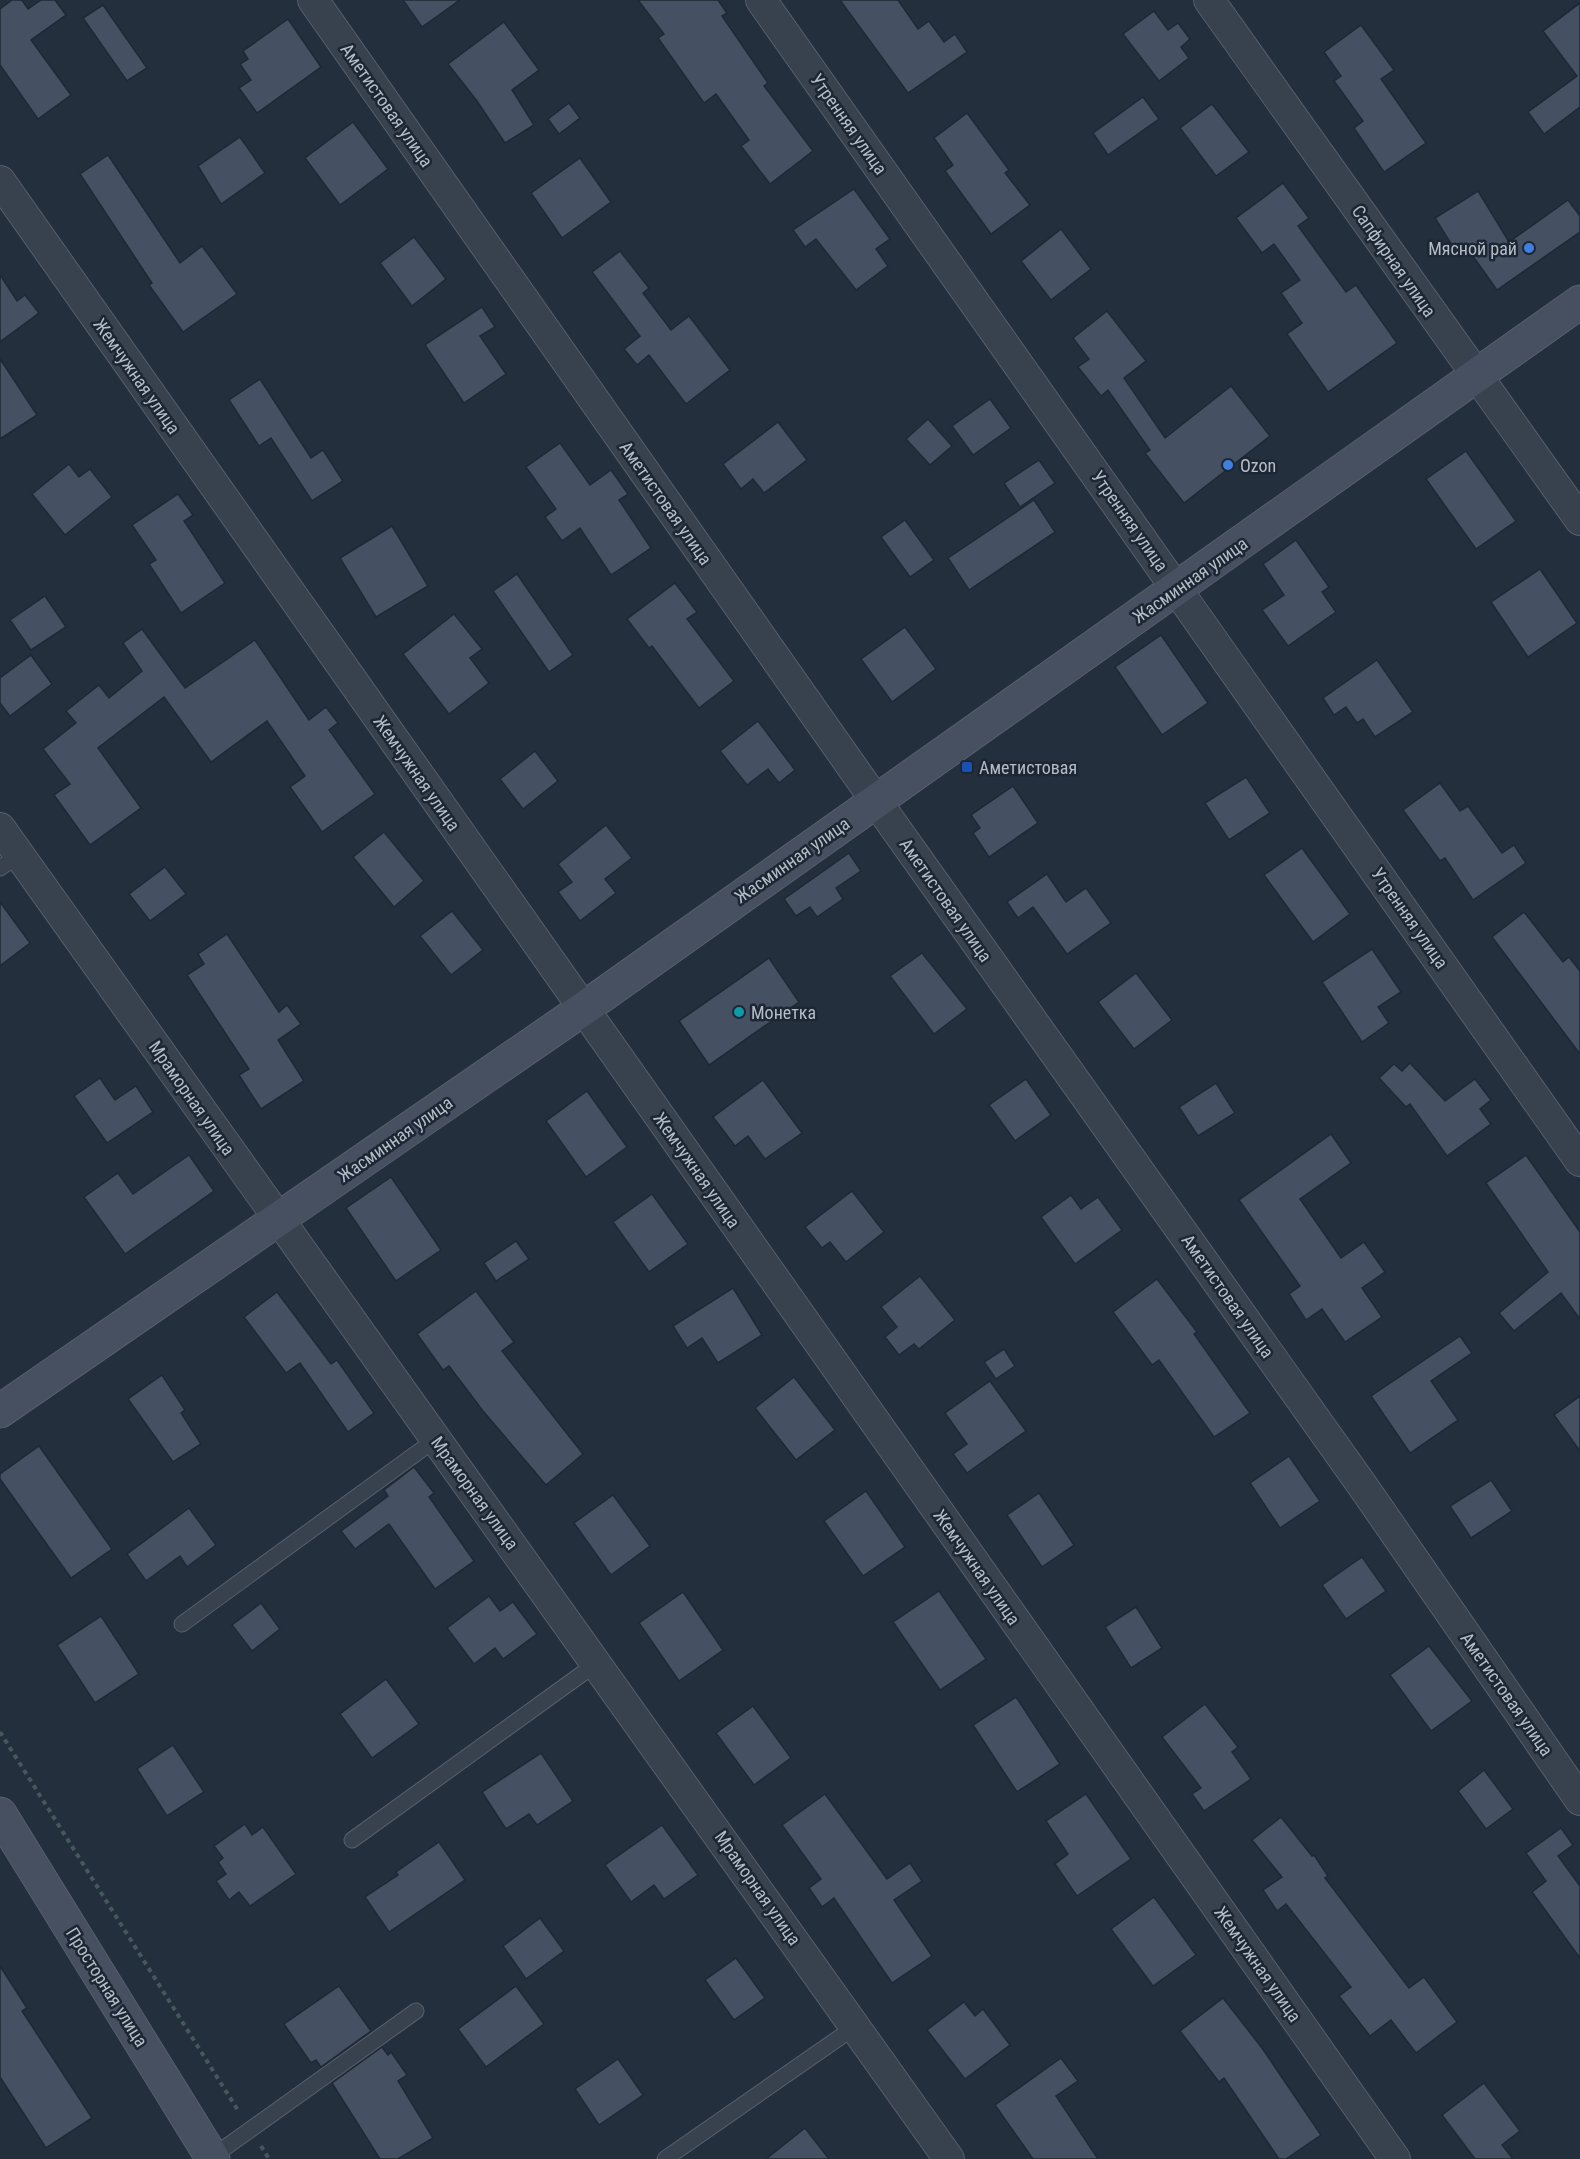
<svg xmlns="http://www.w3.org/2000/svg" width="1580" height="2159" viewBox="0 0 1580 2159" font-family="'Roboto Condensed',sans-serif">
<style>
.building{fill:#455162;stroke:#1f2835;stroke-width:1.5}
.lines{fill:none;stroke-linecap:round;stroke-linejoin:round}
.lane-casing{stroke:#565f6c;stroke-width:17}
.street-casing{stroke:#565f6c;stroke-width:32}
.secondary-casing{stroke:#565f6c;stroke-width:35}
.path{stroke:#44595c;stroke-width:4;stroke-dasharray:4.5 4.5;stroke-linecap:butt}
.lane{stroke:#38414e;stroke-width:15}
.street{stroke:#38414e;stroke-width:30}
.secondary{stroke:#465061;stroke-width:33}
.shop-dot{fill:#3f7fe0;stroke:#1d2633;stroke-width:2}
.transit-dot{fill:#1a4fb4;stroke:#1d2633;stroke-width:2}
.culture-dot{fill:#0f9aa8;stroke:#1d2633;stroke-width:2}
.labels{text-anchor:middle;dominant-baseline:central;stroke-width:5;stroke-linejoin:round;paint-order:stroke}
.street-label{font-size:18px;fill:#b4bcc9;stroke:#1d2633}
.poi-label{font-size:18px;fill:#b4bcc9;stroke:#1d2633;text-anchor:start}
</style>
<rect width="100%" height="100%" fill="#242f3e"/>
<g class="building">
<polygon points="12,0 22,0 28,9 41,0 55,0 66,15 31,40 71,95 38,119 0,65 0,9"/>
<polygon points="403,0 460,0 422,27"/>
<polygon points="638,0 718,0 727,13 722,16 768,83 764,86 813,151 770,184 741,146 749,140 716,94 704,103 658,38 664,34"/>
<polygon points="840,0 898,0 918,29 929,21 944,42 955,34 967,52 908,93"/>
<polygon points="1580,3 1580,107 1544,134 1528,112 1577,76 1543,31"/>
<polygon points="103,5 147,68 127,81 83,18"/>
<polygon points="1154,11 1168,30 1178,23 1190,39 1181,47 1189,58 1159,81 1123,34"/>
<polygon points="288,19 321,67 257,113 239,88 251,80 240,64 248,59 243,51"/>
<polygon points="504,22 539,70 512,90 534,125 505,143 477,101 448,64"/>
<polygon points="1361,25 1394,70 1381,79 1426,143 1384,172 1354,128 1363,121 1334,81 1341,76 1324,52"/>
<polygon points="1143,97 1159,119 1108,155 1093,133"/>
<polygon points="569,103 580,118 559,134 548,119"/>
<polygon points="1212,104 1249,152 1216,176 1180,128"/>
<polygon points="967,113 1009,170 1005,173 1030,205 991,234 945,171 953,165 934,138"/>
<polygon points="353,122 388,169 340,205 305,158"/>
<polygon points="240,137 265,173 221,204 198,166"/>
<polygon points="108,155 180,263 202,246 237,294 183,332 149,285 152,283 80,174"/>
<polygon points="580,158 611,202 562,238 531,193"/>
<polygon points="1283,183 1309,218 1298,226 1346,292 1356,285 1397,343 1328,392 1287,334 1302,323 1281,293 1300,280 1274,244 1262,253 1236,218"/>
<polygon points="854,189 890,239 876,249 888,266 856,290 816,239 805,247 793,230"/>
<polygon points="1478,191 1509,242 1568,200 1580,216 1580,232 1497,290 1470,252 1460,258 1435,218"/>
<polygon points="1061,229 1091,269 1051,300 1021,261"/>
<polygon points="414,237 446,279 412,306 380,263"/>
<polygon points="620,251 649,288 643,293 671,330 689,316 730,370 686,404 649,355 637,365 624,349 640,336 592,272"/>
<polygon points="0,275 17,301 25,295 39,313 0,342"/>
<polygon points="482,307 495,327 480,336 506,374 464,403 425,345"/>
<polygon points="1107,311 1146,361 1124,378 1165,438 1231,386 1270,436 1184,503 1145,453 1150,450 1108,390 1101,396 1078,367 1089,359 1073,338"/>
<polygon points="0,359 37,415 0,439"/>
<polygon points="260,379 311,458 323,450 343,481 312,501 271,438 259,446 229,400"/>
<polygon points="990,399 1011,428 973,455 952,426"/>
<polygon points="928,419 952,446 930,465 906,439"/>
<polygon points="778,422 807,460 764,493 753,479 741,489 723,464"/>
<polygon points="560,443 590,485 611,470 628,494 619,500 651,548 611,575 580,528 562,541 545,517 556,509 526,467"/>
<polygon points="1466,451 1516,521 1476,549 1426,479"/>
<polygon points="1039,460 1055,483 1020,507 1004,483"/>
<polygon points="69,464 79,477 90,469 112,497 65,535 32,494"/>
<polygon points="178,494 193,515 184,521 225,583 181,613 149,564 156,560 132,525"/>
<polygon points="1034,500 1055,532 969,590 948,558"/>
<polygon points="905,520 934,560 910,577 881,537"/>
<polygon points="392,526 428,586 376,617 340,558"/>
<polygon points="1296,540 1329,587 1322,592 1336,612 1288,646 1262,610 1284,595 1263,564"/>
<polygon points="1540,569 1577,623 1528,657 1491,602"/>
<polygon points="517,574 573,655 549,672 493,591"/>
<polygon points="675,583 697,612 687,619 734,681 699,708 652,646 649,648 627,619"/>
<polygon points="45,596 66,627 31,650 10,620"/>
<polygon points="454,614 482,649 470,658 489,683 449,714 403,654"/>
<polygon points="905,627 936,669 892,702 861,659"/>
<polygon points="142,629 185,688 255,640 309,720 326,707 338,723 329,730 375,794 322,832 290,787 305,776 267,721 211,762 164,697 98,748 141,808 90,845 54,795 70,784 43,749 76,723 66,711 99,685 109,698 142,671 123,643"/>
<polygon points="1161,635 1208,703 1162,735 1115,667"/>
<polygon points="31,655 52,684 10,716 0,703 0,678"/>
<polygon points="1377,660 1413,712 1375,737 1363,719 1357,723 1346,707 1334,715 1323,698"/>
<polygon points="758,721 795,770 779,783 768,769 747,785 720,751"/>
<polygon points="535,751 558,781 523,809 500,779"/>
<polygon points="1246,777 1270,813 1229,840 1205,803"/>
<polygon points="1440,783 1460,811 1468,806 1502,853 1514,845 1526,863 1473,900 1445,858 1440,861 1403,810"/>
<polygon points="1013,786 1038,823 989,857 973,833 980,828 971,815"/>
<polygon points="606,825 632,858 605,879 616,893 580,921 558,892 572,882 558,864"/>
<polygon points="384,832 424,881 394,907 353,857"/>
<polygon points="1302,848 1350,914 1313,942 1264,875"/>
<polygon points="849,853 861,871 836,888 843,899 817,917 810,907 796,916 784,899"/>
<polygon points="165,867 186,894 150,921 129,894"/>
<polygon points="1047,874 1066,902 1086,888 1111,923 1067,954 1033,907 1018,918 1007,902"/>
<polygon points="0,902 30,943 0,966"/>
<polygon points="452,911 483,950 451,975 420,936"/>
<polygon points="1524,912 1563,962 1569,957 1580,971 1580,1054 1492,937"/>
<polygon points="227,934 279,1012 287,1005 301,1024 278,1040 304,1081 261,1109 239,1075 249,1069 187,975 204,964 198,954"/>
<polygon points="1372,949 1401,992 1378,1007 1389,1023 1362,1042 1322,982"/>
<polygon points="922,953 967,1009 934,1034 890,976"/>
<polygon points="769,958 799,1002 709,1065 679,1021"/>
<polygon points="1136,973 1172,1020 1134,1049 1098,1002"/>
<polygon points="1410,1063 1445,1101 1475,1079 1491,1100 1480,1109 1491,1124 1447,1156 1410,1104 1406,1107 1379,1078 1394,1064 1402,1071"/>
<polygon points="100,1078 115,1100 136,1086 153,1112 107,1143 74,1096"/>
<polygon points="1026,1079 1051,1115 1015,1141 989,1105"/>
<polygon points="763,1080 802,1133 765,1159 748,1136 735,1146 713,1117"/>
<polygon points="1216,1083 1235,1113 1198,1136 1179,1107"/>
<polygon points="587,1091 627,1147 586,1177 546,1121"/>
<polygon points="1331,1134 1351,1163 1300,1199 1341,1258 1364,1242 1385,1272 1362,1288 1382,1317 1345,1342 1322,1309 1306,1320 1289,1294 1300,1286 1239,1200"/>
<polygon points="189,1155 214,1191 125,1254 84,1197 118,1173 133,1194"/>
<polygon points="1526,1155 1580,1232 1580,1319 1561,1293 1514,1331 1499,1313 1548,1272 1486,1183"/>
<polygon points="391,1177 441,1250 396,1281 346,1208"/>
<polygon points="852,1191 884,1232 846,1262 830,1242 822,1248 805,1227"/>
<polygon points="652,1194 688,1244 649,1272 613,1222"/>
<polygon points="1071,1195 1081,1209 1098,1197 1122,1230 1075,1264 1041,1217"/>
<polygon points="516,1241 529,1259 496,1281 484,1263"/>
<polygon points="920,1276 955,1320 919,1349 914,1344 899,1355 885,1337 897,1327 881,1307"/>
<polygon points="1157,1279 1197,1332 1194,1334 1250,1413 1214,1437 1159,1360 1152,1365 1113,1312"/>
<polygon points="733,1288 762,1335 718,1363 702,1338 687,1348 673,1326"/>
<polygon points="476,1291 514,1342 502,1351 583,1454 546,1485 483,1411 449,1366 443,1370 417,1334"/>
<polygon points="277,1292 331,1364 337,1360 374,1413 348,1432 300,1363 286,1373 244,1317"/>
<polygon points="1460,1336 1472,1353 1431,1381 1458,1420 1410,1453 1371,1396"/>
<polygon points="1004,1349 1015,1366 996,1379 984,1362"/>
<polygon points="162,1375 185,1410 181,1413 201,1444 173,1462 128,1399"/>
<polygon points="794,1377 835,1430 796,1460 755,1408"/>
<polygon points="990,1381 1026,1431 967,1473 953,1454 967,1444 945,1413"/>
<polygon points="1580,1396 1580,1451 1554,1415"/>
<polygon points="39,1446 112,1549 71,1578 0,1479 0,1474"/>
<polygon points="1289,1456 1320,1501 1280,1528 1250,1483"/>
<polygon points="414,1467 434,1493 429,1497 474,1561 435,1589 389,1524 355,1549 341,1531 388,1496 384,1490"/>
<polygon points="1491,1480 1512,1511 1471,1538 1450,1506"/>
<polygon points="866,1491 905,1547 863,1576 824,1521"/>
<polygon points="1039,1493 1074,1545 1042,1567 1007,1515"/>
<polygon points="613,1495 650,1546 611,1575 574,1523"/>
<polygon points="189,1508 216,1545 187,1567 180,1556 146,1581 127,1554"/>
<polygon points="1362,1557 1386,1591 1346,1619 1322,1585"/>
<polygon points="939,1591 986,1659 940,1690 893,1622"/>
<polygon points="683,1592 723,1650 679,1681 639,1623"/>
<polygon points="489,1596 500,1611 513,1602 537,1634 503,1659 495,1648 474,1664 447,1628"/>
<polygon points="261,1603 280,1629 252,1651 232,1625"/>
<polygon points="1136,1607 1162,1648 1131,1668 1105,1627"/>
<polygon points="101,1616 139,1674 95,1703 57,1645"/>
<polygon points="1429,1646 1472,1701 1431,1731 1390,1675"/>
<polygon points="386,1679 419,1724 372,1758 340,1714"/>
<polygon points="1016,1697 1060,1764 1017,1792 973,1725"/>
<polygon points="1205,1704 1238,1747 1232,1752 1251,1779 1204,1811 1192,1794 1201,1788 1162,1737"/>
<polygon points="753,1706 791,1758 754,1785 716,1733"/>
<polygon points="173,1745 204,1792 167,1816 137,1769"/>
<polygon points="541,1753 573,1801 537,1825 529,1814 506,1829 482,1792"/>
<polygon points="1484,1770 1513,1809 1486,1829 1458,1791"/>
<polygon points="825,1794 887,1879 910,1863 922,1881 894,1900 932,1956 892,1983 834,1898 822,1907 809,1888 821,1879 782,1825"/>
<polygon points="1086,1794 1131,1859 1077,1896 1055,1864 1068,1854 1046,1821"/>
<polygon points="1281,1817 1312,1856 1314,1855 1328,1876 1325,1878 1409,1988 1424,1977 1457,2022 1416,2053 1391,2020 1370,2036 1339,1996 1351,1987 1286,1904 1277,1911 1263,1890 1282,1877 1252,1840"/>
<polygon points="245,1824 252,1835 263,1827 296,1874 250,1906 239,1892 229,1900 216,1881 226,1874 218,1862 223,1858 214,1846"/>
<polygon points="662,1825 698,1875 664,1899 654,1885 631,1902 605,1865"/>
<polygon points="1561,1828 1573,1845 1558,1856 1580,1886 1580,1958 1532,1892 1546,1881 1526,1853"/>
<polygon points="439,1842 465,1880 389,1932 365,1897 398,1875 396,1872"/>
<polygon points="1154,1897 1196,1955 1153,1986 1111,1929"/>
<polygon points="540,1918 564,1951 526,1979 503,1946"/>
<polygon points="736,1958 765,1998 734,2020 705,1980"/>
<polygon points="0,1966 27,2008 22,2011 92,2118 46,2148 0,2077"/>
<polygon points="339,1986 371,2031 321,2067 316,2060 311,2063 284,2024"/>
<polygon points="516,1986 544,2024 486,2067 458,2029"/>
<polygon points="1223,1998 1262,2048 1321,2135 1286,2159 1279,2159 1224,2078 1219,2082 1180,2031"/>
<polygon points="964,2002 975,2016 983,2009 1010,2045 965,2079 927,2030"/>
<polygon points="382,2047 388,2055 391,2052 407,2075 398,2081 433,2138 398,2159 380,2159 332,2083"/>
<polygon points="1061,2058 1078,2081 1056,2096 1098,2159 1033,2159 995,2105"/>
<polygon points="618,2059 643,2095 599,2125 575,2089"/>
<polygon points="1484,2083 1520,2131 1502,2145 1513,2159 1475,2159 1442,2115"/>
<polygon points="805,2128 829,2159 766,2159"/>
</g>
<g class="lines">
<g class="lane-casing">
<g id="lane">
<polyline points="0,868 19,855"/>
<polyline points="182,1624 436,1439"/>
<polyline points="352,1840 597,1663"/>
<polyline points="212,2157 416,2011"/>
<polyline points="665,2159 856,2026"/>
</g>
</g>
<g class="street-casing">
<g id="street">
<polyline points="313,0 876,801 1362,1485 1580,1800"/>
<polyline points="761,0 1580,1161"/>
<polyline points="1209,0 1580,520"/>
<polyline points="0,181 1395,2159"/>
<polyline points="0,828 949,2159"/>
</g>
</g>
<g class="secondary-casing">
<g id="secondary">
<polyline points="0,1411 583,1009 1580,302"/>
<polyline points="0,1814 213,2159"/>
</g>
</g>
<g class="path">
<polyline points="0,1732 239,2112"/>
<polyline points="261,2146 269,2159"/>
</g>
<use href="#lane" class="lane"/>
<use href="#street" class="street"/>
<use href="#secondary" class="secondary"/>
</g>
<g class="shop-dot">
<circle cx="1529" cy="248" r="6"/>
<circle cx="1228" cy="465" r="6"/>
</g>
<rect class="transit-dot" x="961" y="761" width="12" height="12" rx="3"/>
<circle class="culture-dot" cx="739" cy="1012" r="6"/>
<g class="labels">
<g class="street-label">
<text transform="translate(387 105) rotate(55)">Аметистовая улица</text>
<text transform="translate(849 124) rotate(55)">Утренняя улица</text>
<text transform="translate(1394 261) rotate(55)">Сапфирная улица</text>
<text transform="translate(137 376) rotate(55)">Жемчужная улица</text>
<text transform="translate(666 503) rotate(55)">Аметистовая улица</text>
<text transform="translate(1130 521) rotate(55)">Утренняя улица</text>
<text transform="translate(1190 580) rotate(-35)">Жасминная улица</text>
<text transform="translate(417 773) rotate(55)">Жемчужная улица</text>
<text transform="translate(792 860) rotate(-35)">Жасминная улица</text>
<text transform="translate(946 900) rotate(55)">Аметистовая улица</text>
<text transform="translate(1410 918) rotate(55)">Утренняя улица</text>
<text transform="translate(192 1098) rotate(55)">Мраморная улица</text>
<text transform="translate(395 1139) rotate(-35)">Жасминная улица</text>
<text transform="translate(697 1170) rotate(55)">Жемчужная улица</text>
<text transform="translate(1228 1296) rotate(55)">Аметистовая улица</text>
<text transform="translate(475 1493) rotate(54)">Мраморная улица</text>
<text transform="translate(977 1567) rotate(55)">Жемчужная улица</text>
<text transform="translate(1507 1694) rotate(55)">Аметистовая улица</text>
<text transform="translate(758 1888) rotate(55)">Мраморная улица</text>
<text transform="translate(1258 1964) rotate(55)">Жемчужная улица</text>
<text transform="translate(107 1987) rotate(58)">Просторная улица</text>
</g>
<g class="poi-label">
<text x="1517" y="248" text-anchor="end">Мясной рай</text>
<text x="1240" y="465">Ozon</text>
<text x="979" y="767">Аметистовая</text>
<text x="751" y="1012">Монетка</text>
</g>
</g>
</svg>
